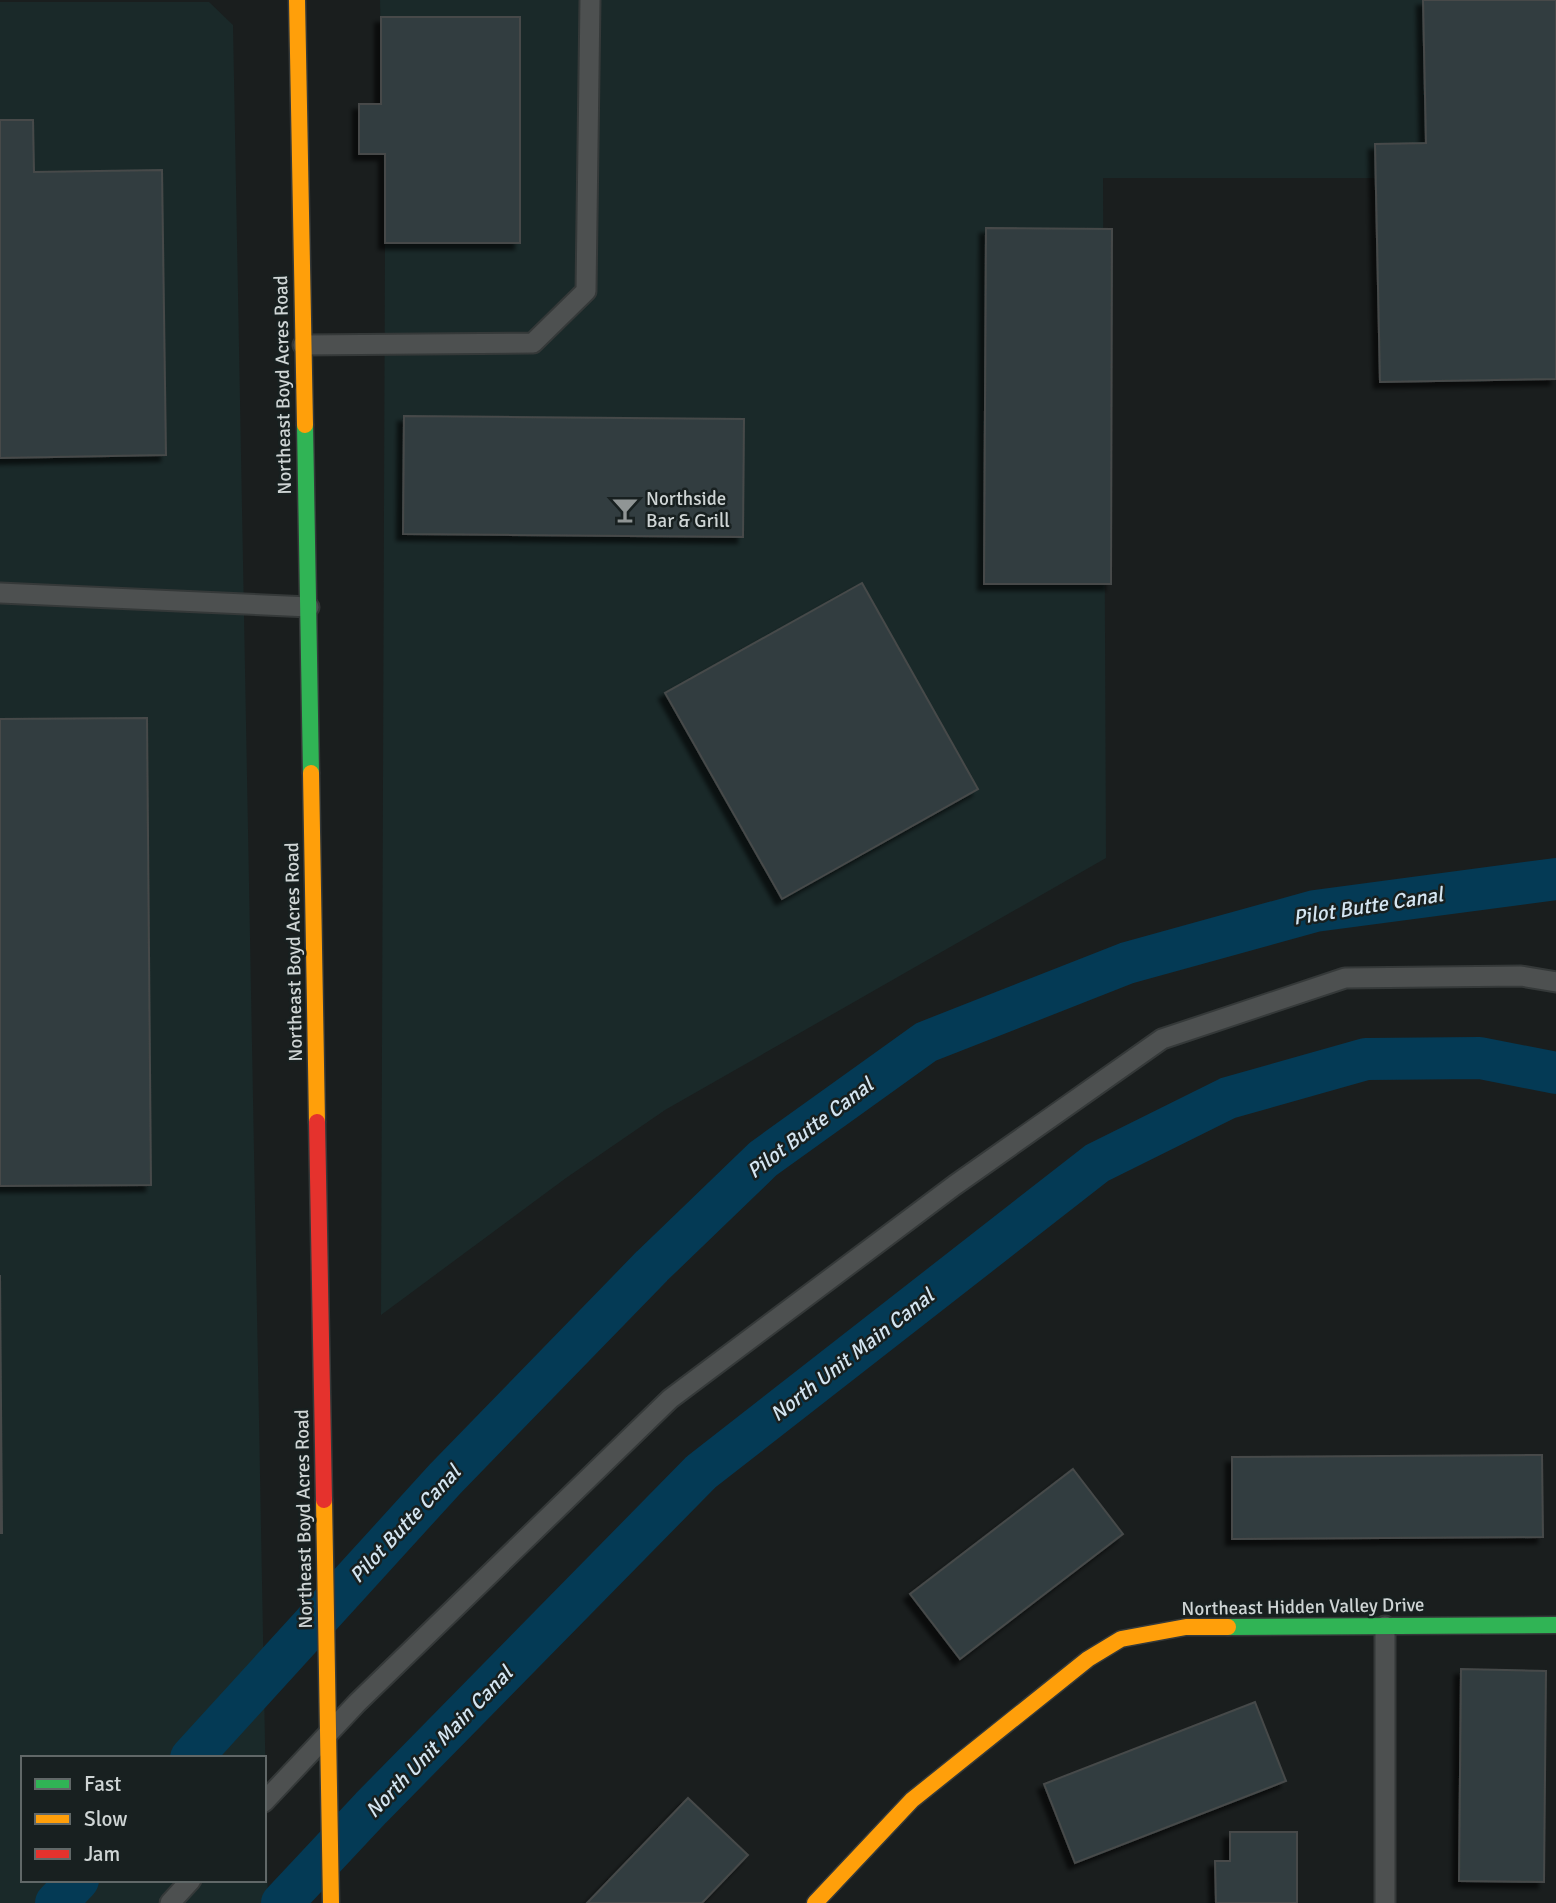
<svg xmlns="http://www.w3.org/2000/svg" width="1556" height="1903" viewBox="0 0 1556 1903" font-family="Signika,sans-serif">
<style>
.built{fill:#1a2929;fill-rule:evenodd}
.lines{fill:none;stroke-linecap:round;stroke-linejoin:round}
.canal{stroke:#043a55;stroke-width:42}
.building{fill:#333e40;stroke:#464a4a;stroke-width:2;filter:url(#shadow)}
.lane-casing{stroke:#353939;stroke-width:23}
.fast-casing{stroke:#353939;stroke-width:19}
.slow-casing{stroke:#353939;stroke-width:19}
.jam-casing{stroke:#353939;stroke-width:19}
.lane{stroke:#4d5050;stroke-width:19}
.fast{stroke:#30b455;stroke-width:16}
.slow{stroke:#ff9f0a;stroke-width:16}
.jam{stroke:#e5322d;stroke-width:16}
.labels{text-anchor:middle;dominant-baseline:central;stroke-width:5;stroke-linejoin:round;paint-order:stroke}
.street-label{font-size:19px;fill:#cfd5d5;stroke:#182020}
.poi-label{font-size:19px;fill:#cfd5d5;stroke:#182020;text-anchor:start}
.water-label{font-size:21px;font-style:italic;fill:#d4e5f1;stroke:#182020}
</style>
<defs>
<filter id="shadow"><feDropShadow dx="-6" dy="6" stdDeviation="2" flood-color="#0009"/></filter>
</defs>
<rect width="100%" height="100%" fill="#1a1e1e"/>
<g class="built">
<polygon points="380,0 1556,0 1556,178 1103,178 1106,858 665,1110 566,1178 381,1315 385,243"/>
<path d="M 0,2 L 209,2 L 233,25 L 268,1903 L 0,1903 ZM 23,1758 L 264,1758 L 264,1880 L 23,1880 Z"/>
</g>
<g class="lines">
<g class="canal">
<polyline points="191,1758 445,1479 652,1266 763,1159 926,1042 1127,963 1315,911 1556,879"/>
<polyline points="56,1903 78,1880"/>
<polyline points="282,1903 371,1808 701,1472 1097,1163 1228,1098 1366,1059 1480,1058 1556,1073"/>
</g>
</g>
<g class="building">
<polygon points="1423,0 1556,0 1556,379 1380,382 1375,144 1426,143"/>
<polygon points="381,17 520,17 520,243 385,243 385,154 359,154 359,104 381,104"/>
<polygon points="0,120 33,120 34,172 162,170 166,455 0,458"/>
<polygon points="986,228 1112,229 1111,584 984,584"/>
<polygon points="404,416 744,419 743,537 403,534"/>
<polygon points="862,583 978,789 782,899 665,693"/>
<polygon points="147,718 151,1185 0,1186 0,719"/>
<polygon points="0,1275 2,1533 0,1533"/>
<polygon points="1542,1455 1543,1537 1232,1539 1232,1457"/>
<polygon points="1073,1469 1123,1534 960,1659 910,1594"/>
<polygon points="1461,1669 1546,1671 1544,1882 1459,1881"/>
<polygon points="1255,1702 1286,1781 1075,1863 1044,1784"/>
<polygon points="688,1798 748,1855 702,1903 587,1903"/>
<polygon points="1230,1832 1297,1832 1297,1903 1216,1903 1215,1861 1230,1861"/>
</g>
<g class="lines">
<g class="lane-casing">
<g id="lane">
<polyline points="303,345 533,343 586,291 590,0"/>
<polyline points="0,593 309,607"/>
<polyline points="1385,1626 1385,1903"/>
<polyline points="264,1802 357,1703 670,1399 955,1185 1162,1039 1345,978 1521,976 1556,982"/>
<polyline points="170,1903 191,1880"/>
</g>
</g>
<g class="fast-casing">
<g id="fast">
<polyline points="305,425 311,773"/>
<polyline points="1228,1627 1556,1625"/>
</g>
</g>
<g class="slow-casing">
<g id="slow">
<polyline points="297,0 305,425"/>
<polyline points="311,773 317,1122"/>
<polyline points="324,1500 331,1903"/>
<polyline points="815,1903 912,1800 1088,1659 1121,1639 1186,1627 1228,1627"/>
</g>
</g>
<g class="jam-casing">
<polyline id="jam" points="317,1122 324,1500"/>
</g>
<use href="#lane" class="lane"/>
<use href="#fast" class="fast"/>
<use href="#slow" class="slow"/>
<use href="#jam" class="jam"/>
</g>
<defs>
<g id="bar-bare" transform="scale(2.1)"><path d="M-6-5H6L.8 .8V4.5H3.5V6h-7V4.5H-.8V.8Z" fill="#909595" stroke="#182020" stroke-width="2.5" paint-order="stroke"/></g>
</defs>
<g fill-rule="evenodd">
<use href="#bar-bare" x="625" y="510"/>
</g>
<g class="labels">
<g class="street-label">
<text transform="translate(283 385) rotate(-91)">Northeast Boyd Acres Road</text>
<text transform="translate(294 952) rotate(-91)">Northeast Boyd Acres Road</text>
<text transform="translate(304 1519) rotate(-91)">Northeast Boyd Acres Road</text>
<text transform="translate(1303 1607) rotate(-1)">Northeast Hidden Valley Drive</text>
</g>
<g class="poi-label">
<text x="646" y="499">Northside<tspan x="646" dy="22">Bar &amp; Grill</tspan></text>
</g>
<g class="water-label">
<text transform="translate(1368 906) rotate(-9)">Pilot Butte Canal</text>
<text transform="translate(810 1128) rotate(-37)">Pilot Butte Canal</text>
<text transform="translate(852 1355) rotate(-38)">North Unit Main Canal</text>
<text transform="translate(405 1524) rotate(-47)">Pilot Butte Canal</text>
<text transform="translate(439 1742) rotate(-46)">North Unit Main Canal</text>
</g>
</g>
<rect x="21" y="1756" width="245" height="126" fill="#182020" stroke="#616868" stroke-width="2"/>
<rect x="35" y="1779" width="35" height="10" fill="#30b455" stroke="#616868" stroke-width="2"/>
<text x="84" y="1791" font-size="21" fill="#cfd5d5">Fast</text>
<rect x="35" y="1814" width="35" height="10" fill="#ff9f0a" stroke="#616868" stroke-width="2"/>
<text x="84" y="1826" font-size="21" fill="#cfd5d5">Slow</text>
<rect x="35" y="1849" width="35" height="10" fill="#e5322d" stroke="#616868" stroke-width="2"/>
<text x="84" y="1861" font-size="21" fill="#cfd5d5">Jam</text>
</svg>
